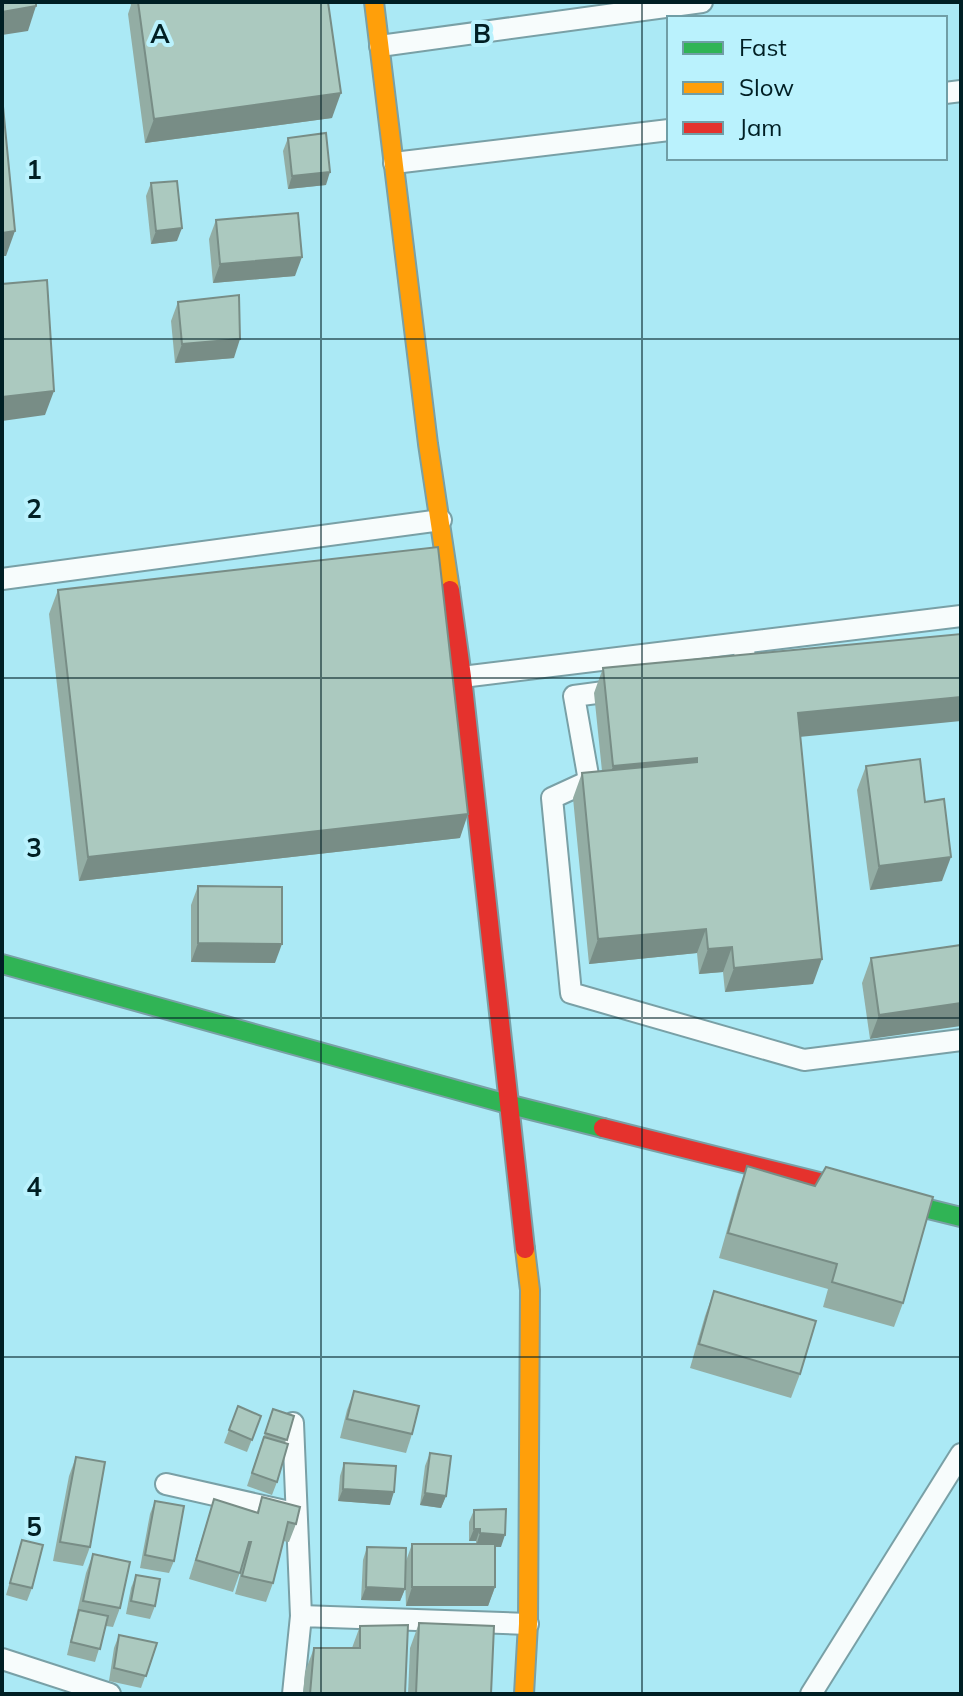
<svg xmlns="http://www.w3.org/2000/svg" width="963" height="1696" viewBox="0 0 963 1696" font-family="Mulish,sans-serif">
<style>
.built{fill:#abe9f5;fill-rule:evenodd}
.lines{fill:none;stroke-linecap:round;stroke-linejoin:round}
.street-casing{stroke:#79a0a6;stroke-width:24}
.fast-casing{stroke:#79a0a6;stroke-width:22}
.slow-casing{stroke:#79a0a6;stroke-width:22}
.jam-casing{stroke:#79a0a6;stroke-width:22}
.street{stroke:#f7fcfc;stroke-width:20}
.fast{stroke:#30b455;stroke-width:18}
.slow{stroke:#ff9f0a;stroke-width:18}
.jam{stroke:#e5322d;stroke-width:18}
.wall{fill:#93ada4}
.shaded-wall{fill:#788d86}
.building{fill:#abc9bf;stroke:#788d86;stroke-width:2}
.grid{fill:none;stroke:#001f24;stroke-width:2;stroke-opacity:0.55}
.grid-label{font-size:26px;text-anchor:middle;font-weight:bold;fill:#001f24;stroke:#baf2fd;stroke-width:8;stroke-linejoin:round;paint-order:stroke}
</style>
<rect width="100%" height="100%" fill="#c9e8ee"/>
<path class="built" d="M 2,2 L 961,2 L 961,1694 L 2,1694 ZM 669,18 L 945,18 L 945,158 L 669,158 Z"/>
<g class="lines">
<g class="street-casing">
<g id="street">
<polyline points="380,46 702,2"/>
<polyline points="945,93 961,91"/>
<polyline points="394,163 669,130"/>
<polyline points="2,579 441,520"/>
<polyline points="738,673 745,671 744,643"/>
<polyline points="462,677 961,616"/>
<polyline points="619,690 574,696 589,781 552,798 571,993 804,1060 961,1040"/>
<polyline points="293,1423 301,1616"/>
<polyline points="166,1484 285,1511"/>
<polyline points="2,1659 110,1694"/>
<polyline points="293,1694 301,1616 528,1624"/>
<polyline points="811,1694 961,1454"/>
</g>
</g>
<g class="fast-casing">
<g id="fast">
<polyline points="2,964 511,1105 603,1128"/>
<polyline points="896,1201 961,1217"/>
</g>
</g>
<g class="slow-casing">
<g id="slow">
<polyline points="374,2 428,444 450,590"/>
<polyline points="524,1694 528,1624 530,1290 525,1249"/>
</g>
</g>
<g class="jam-casing">
<g id="jam">
<polyline points="450,590 462,677 525,1249"/>
<polyline points="603,1128 855,1191"/>
</g>
</g>
<use href="#street" class="street"/>
<use href="#fast" class="fast"/>
<use href="#slow" class="slow"/>
<use href="#jam" class="jam"/>
</g>
<g class="wall">
<polygon points="130,2 328,2 332,118 145,143 128,14 131,5"/>
<polygon points="288,138 326,185 288,189 283,151"/>
<polygon points="151,183 177,241 151,244 146,196"/>
<polygon points="216,220 295,276 213,283 209,239"/>
<polygon points="178,302 234,358 175,363 171,321"/>
<polygon points="58,590 460,838 79,881 49,614"/>
<polygon points="603,668 800,736 813,984 725,992 723,972 699,974 697,953 589,964 573,798 582,773 602,771 594,693"/>
<polygon points="866,766 925,802 942,881 870,890 857,790"/>
<polygon points="198,886 275,963 191,962 191,905"/>
<polygon points="961,945 870,1039 862,983 871,958"/>
<polygon points="747,1166 903,1303 894,1327 823,1307 828,1289 719,1258 738,1191"/>
<polygon points="714,1291 800,1374 791,1398 690,1368 705,1316"/>
<polygon points="354,1391 412,1434 406,1453 340,1438 347,1410"/>
<polygon points="238,1406 261,1416 247,1452 224,1443"/>
<polygon points="273,1409 294,1416 285,1443 277,1482 272,1495 247,1486"/>
<polygon points="430,1453 446,1496 441,1508 420,1505 425,1466"/>
<polygon points="76,1457 90,1547 83,1566 53,1561 69,1476"/>
<polygon points="344,1463 390,1505 338,1501 340,1476"/>
<polygon points="262,1497 296,1524 289,1542 283,1541 273,1583 266,1602 235,1594 244,1561 233,1592 189,1579 214,1499 257,1512"/>
<polygon points="155,1501 174,1561 169,1573 140,1568 150,1514"/>
<polygon points="474,1510 501,1547 495,1547 495,1587 488,1606 406,1606 405,1577 405,1589 400,1601 361,1600 363,1560 367,1547 406,1561 412,1544 476,1544 476,1541 469,1541 469,1522"/>
<polygon points="22,1540 32,1588 27,1601 6,1595"/>
<polygon points="93,1554 120,1608 113,1627 106,1626 95,1662 67,1655 86,1573"/>
<polygon points="136,1575 155,1606 150,1619 126,1614 131,1588"/>
<polygon points="419,1623 491,1694 408,1694 410,1648"/>
<polygon points="360,1626 405,1694 303,1694 305,1672 314,1648 352,1648"/>
<polygon points="119,1635 157,1643 141,1688 109,1681 114,1648"/>
</g>
<g class="shaded-wall">
<polygon points="36,6 28,31 2,35 2,12"/>
<polygon points="341,93 332,118 145,143 154,119"/>
<polygon points="330,172 326,185 288,189 292,176"/>
<polygon points="182,228 177,241 151,244 156,231"/>
<polygon points="15,231 6,256 2,256 2,233"/>
<polygon points="302,257 295,276 213,283 220,264"/>
<polygon points="240,339 234,358 175,363 182,344"/>
<polygon points="54,391 45,415 2,421 2,397"/>
<polygon points="961,697 961,721 789,738 798,713"/>
<polygon points="697,758 688,782 604,790 613,766"/>
<polygon points="468,814 460,838 79,881 88,857"/>
<polygon points="951,857 942,881 870,890 879,866"/>
<polygon points="706,929 697,953 589,964 598,939"/>
<polygon points="198,943 282,944 275,963 191,962"/>
<polygon points="732,947 723,972 699,974 708,949"/>
<polygon points="822,959 813,984 725,992 734,968"/>
<polygon points="961,1003 961,1026 870,1039 879,1015"/>
<polygon points="343,1489 394,1492 390,1505 338,1501"/>
<polygon points="425,1493 446,1496 441,1508 420,1505"/>
<polygon points="474,1529 480,1529 476,1541 469,1541"/>
<polygon points="480,1533 505,1535 501,1547 476,1546"/>
<polygon points="366,1587 405,1589 400,1601 361,1600"/>
<polygon points="412,1587 495,1587 488,1606 406,1606"/>
</g>
<g class="building">
<polygon points="2,2 36,2 36,6 2,12"/>
<polygon points="138,2 328,2 341,93 154,119"/>
<polygon points="2,96 15,231 2,233"/>
<polygon points="326,133 330,172 292,176 288,138"/>
<polygon points="177,181 182,228 156,231 151,183"/>
<polygon points="298,213 302,257 220,264 216,220"/>
<polygon points="47,280 54,391 2,397 2,284"/>
<polygon points="239,295 240,339 182,344 178,302"/>
<polygon points="438,547 468,814 88,857 58,590"/>
<polygon points="961,634 961,697 798,713 822,959 734,968 732,947 708,949 706,929 598,939 582,773 697,762 697,758 613,766 603,668"/>
<polygon points="920,759 925,802 944,799 951,857 879,866 866,766"/>
<polygon points="198,886 282,887 282,944 198,943"/>
<polygon points="961,945 961,1003 879,1015 871,958"/>
<polygon points="747,1166 815,1186 826,1167 933,1197 903,1303 832,1282 837,1264 728,1233"/>
<polygon points="714,1291 816,1321 800,1374 699,1344"/>
<polygon points="354,1391 419,1406 412,1434 347,1419"/>
<polygon points="238,1406 261,1416 252,1440 229,1430"/>
<polygon points="273,1409 294,1416 287,1440 265,1433"/>
<polygon points="264,1437 288,1444 277,1482 252,1473"/>
<polygon points="430,1453 451,1456 446,1496 425,1493"/>
<polygon points="76,1457 105,1462 90,1547 60,1542"/>
<polygon points="344,1463 396,1466 394,1492 343,1489"/>
<polygon points="262,1497 300,1507 296,1524 288,1522 273,1583 242,1576 251,1542 249,1542 240,1573 196,1560 214,1499 258,1513"/>
<polygon points="155,1501 184,1506 174,1561 145,1555"/>
<polygon points="506,1509 505,1535 480,1533 480,1529 474,1529 474,1510"/>
<polygon points="22,1540 43,1545 32,1588 10,1583"/>
<rect x="412" y="1544" width="83" height="43"/>
<polygon points="367,1547 406,1548 405,1589 366,1587"/>
<polygon points="93,1554 130,1562 120,1608 83,1601"/>
<polygon points="136,1575 160,1579 155,1606 131,1601"/>
<polygon points="79,1610 108,1616 100,1649 71,1642"/>
<polygon points="419,1623 494,1626 491,1694 416,1694"/>
<polygon points="408,1625 405,1694 310,1694 314,1648 360,1648 360,1626"/>
<polygon points="119,1635 157,1643 146,1676 114,1668"/>
</g>
<path class="grid" d="M 321,2 L 321,1694M 642,2 L 642,1694M 2,339 L 961,339M 2,678 L 961,678M 2,1018 L 961,1018M 2,1357 L 961,1357"/>
<g class="grid-label">
<text x="160" y="43">A</text>
<text x="482" y="43">B</text>
<text x="34" y="179">1</text>
<text x="34" y="518">2</text>
<text x="34" y="857">3</text>
<text x="34" y="1196">4</text>
<text x="34" y="1536">5</text>
</g>
<rect width="963" height="1696" fill="none" stroke="#001f24" stroke-width="8"/>
<rect x="667" y="16" width="280" height="144" fill="#baf2fd" stroke="#709ea6" stroke-width="2"/>
<rect x="683" y="42" width="40" height="12" fill="#30b455" stroke="#709ea6" stroke-width="2"/>
<text x="739" y="56" font-size="24" fill="#001f24">Fast</text>
<rect x="683" y="82" width="40" height="12" fill="#ff9f0a" stroke="#709ea6" stroke-width="2"/>
<text x="739" y="96" font-size="24" fill="#001f24">Slow</text>
<rect x="683" y="122" width="40" height="12" fill="#e5322d" stroke="#709ea6" stroke-width="2"/>
<text x="739" y="136" font-size="24" fill="#001f24">Jam</text>
</svg>
